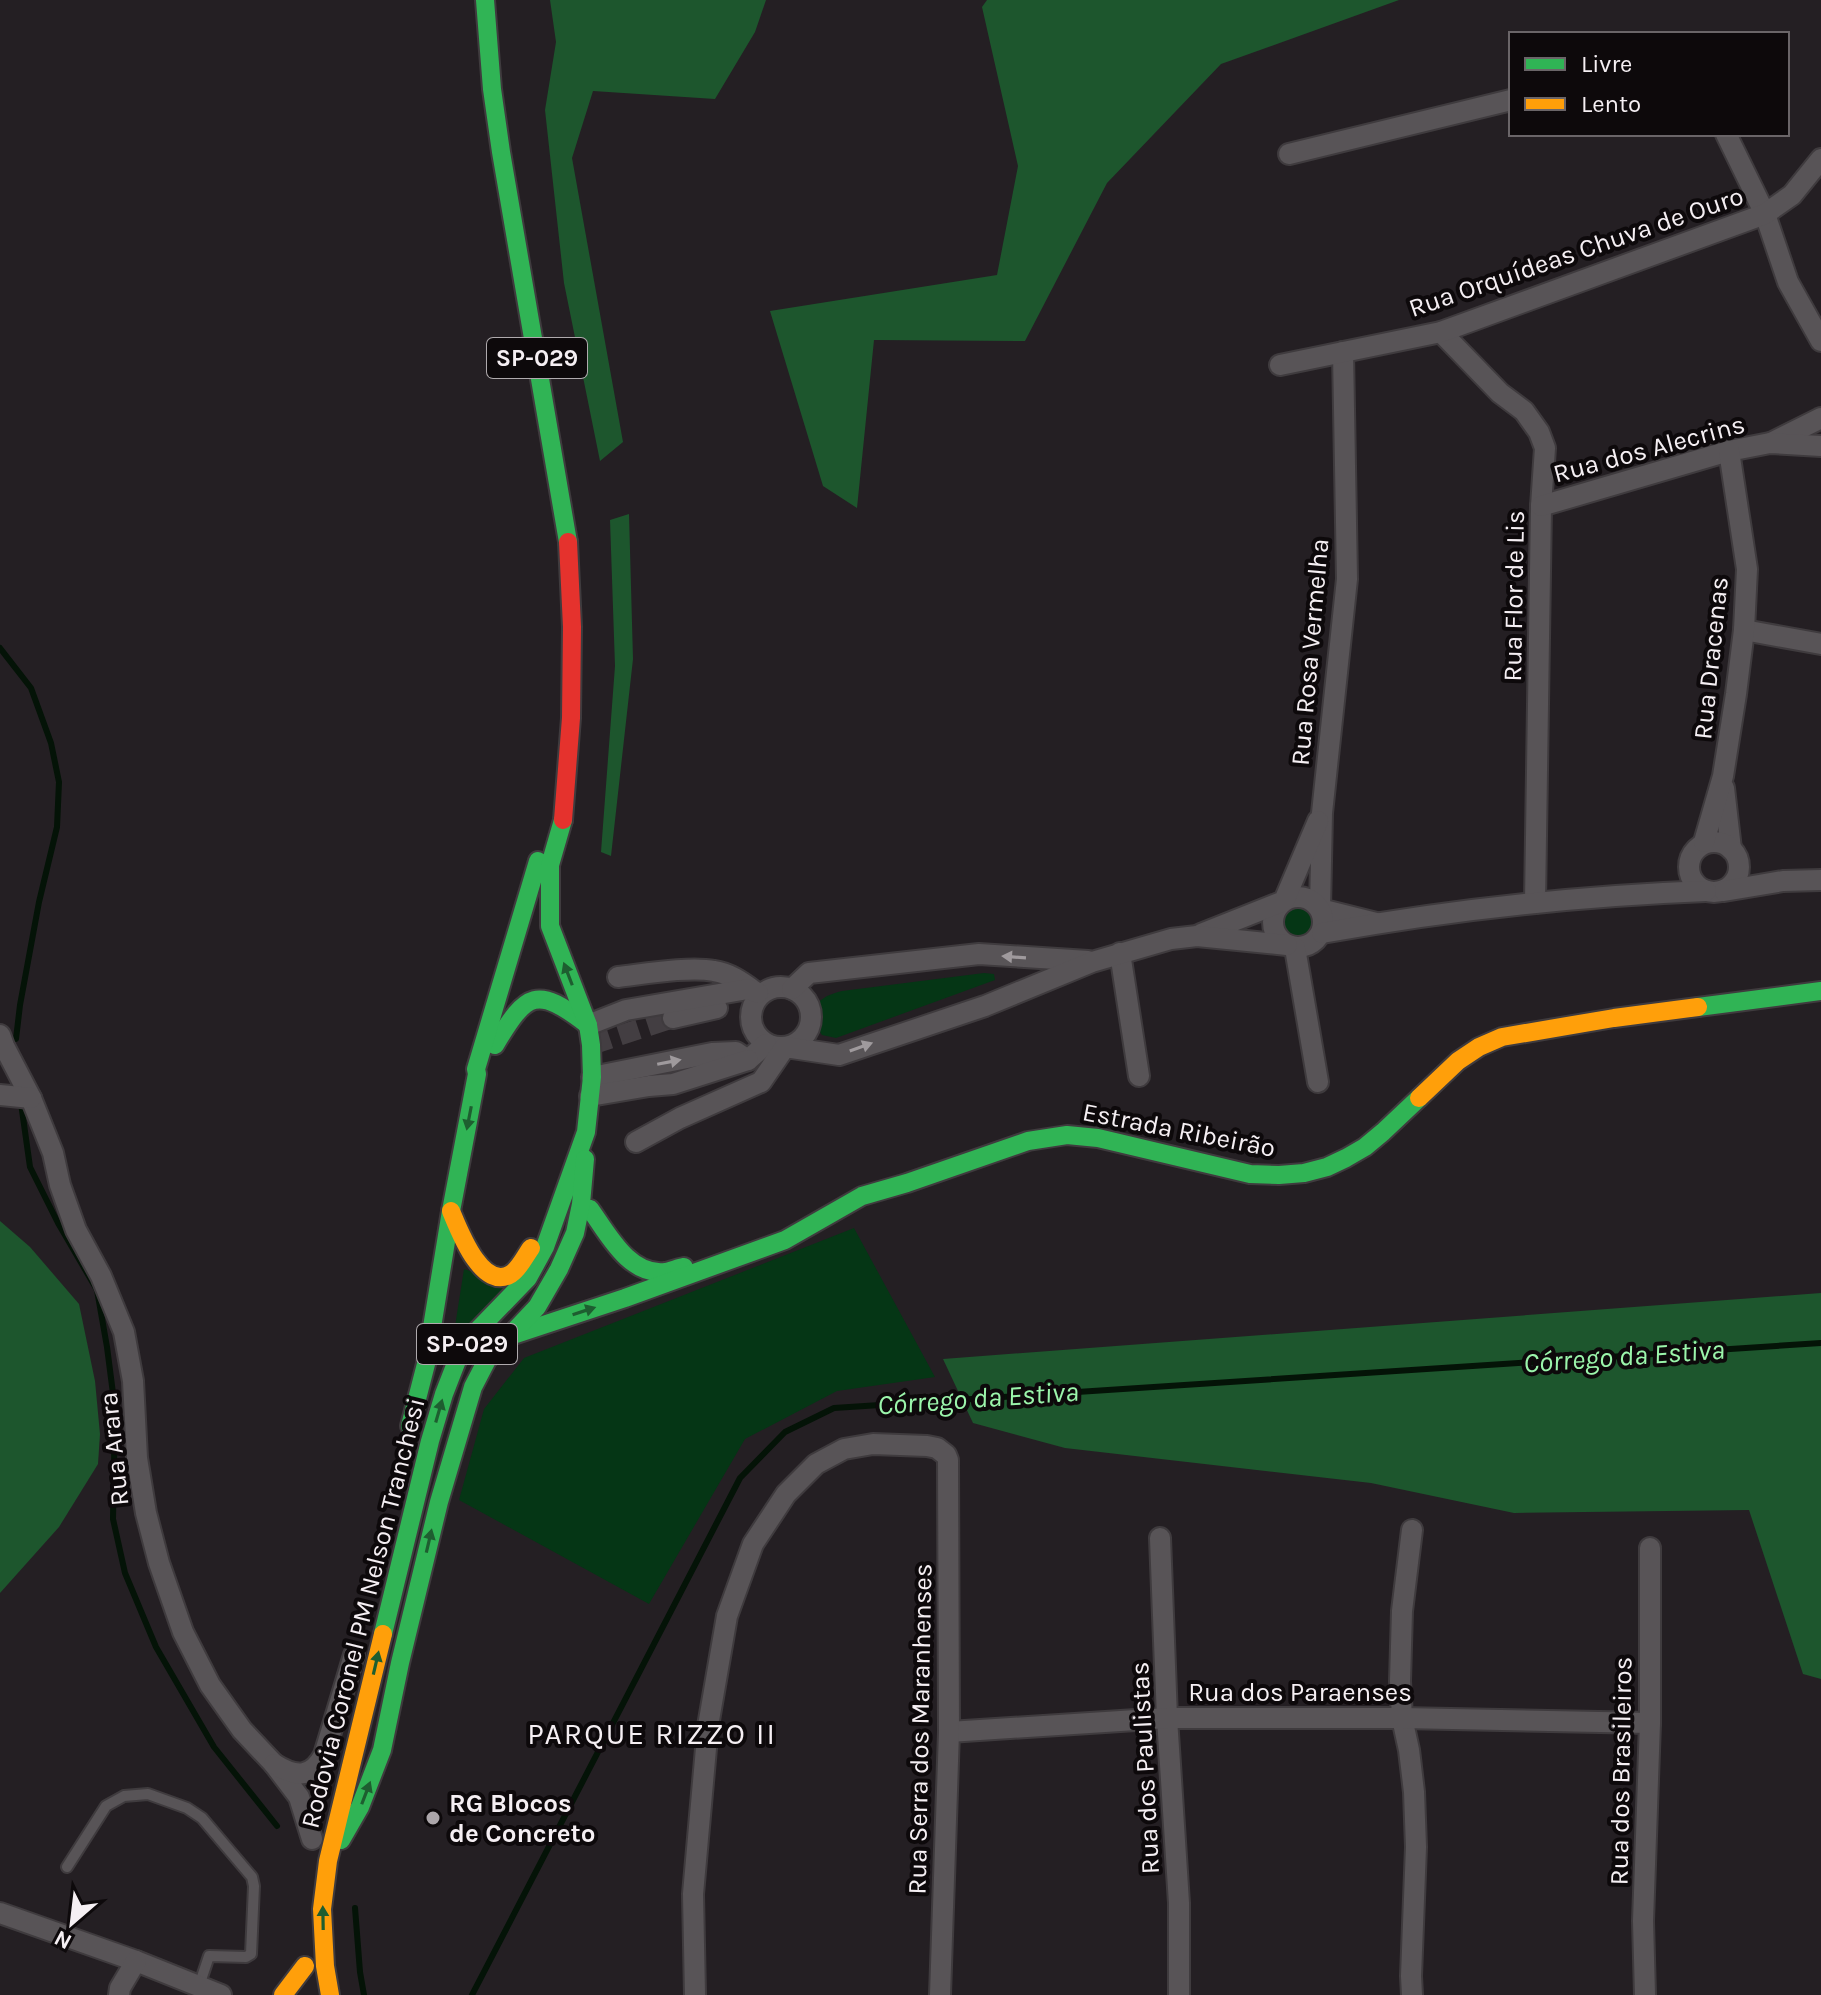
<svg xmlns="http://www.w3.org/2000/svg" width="1821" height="1995" viewBox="0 0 1821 1995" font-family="Karla,sans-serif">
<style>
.green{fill:#053615}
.forest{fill:#1d562d}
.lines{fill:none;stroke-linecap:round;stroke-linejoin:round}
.stream{stroke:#041307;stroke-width:6}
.street-tunnel{stroke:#433e42;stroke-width:20;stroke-dasharray:20 10;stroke-linecap:butt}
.lane-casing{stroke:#3f3b3e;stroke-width:14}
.street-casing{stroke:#3f3b3e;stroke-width:24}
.fast-casing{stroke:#3f3b3e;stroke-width:22}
.slow-casing{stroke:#3f3b3e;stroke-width:22}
.jam-casing{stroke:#3f3b3e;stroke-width:22}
.lane{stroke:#585457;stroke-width:10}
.street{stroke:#585457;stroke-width:20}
.fast{stroke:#30b455;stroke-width:18}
.slow{stroke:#ff9f0a;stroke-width:18}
.jam{stroke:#e5322d;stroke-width:18}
.oneway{fill:#9f9a9d}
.oneway2{fill:#1e5e30}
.poi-dot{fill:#aca6aa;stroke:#0d090b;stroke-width:3}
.labels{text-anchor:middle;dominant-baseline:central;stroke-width:8;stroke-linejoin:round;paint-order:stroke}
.shield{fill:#0d090b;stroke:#afaaad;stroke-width:2}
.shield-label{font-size:24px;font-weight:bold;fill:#f5eff3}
.street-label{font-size:26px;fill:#f5eff3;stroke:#0d090b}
.poi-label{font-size:26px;font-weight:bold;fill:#f5eff3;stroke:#0d090b;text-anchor:start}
.water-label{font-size:28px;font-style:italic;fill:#9bf5ab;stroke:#0d090b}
.quarter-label{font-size:30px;letter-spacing:2px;fill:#f5eff3;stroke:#0d090b}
</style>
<rect width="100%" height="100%" fill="#241f23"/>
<g class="green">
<circle cx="1297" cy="922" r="18"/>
<path d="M 984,973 L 994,974 L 995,980 L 836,1038 L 822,1035 C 805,1011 816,997 842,991 Z"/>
<polygon points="854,1228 935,1377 837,1391 745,1439 649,1604 459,1500 484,1409 524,1358"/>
<polygon points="464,1269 509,1284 453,1339"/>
</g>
<g class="forest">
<polygon points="550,0 766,0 755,32 715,99 593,91 572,158 623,442 600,461 564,283 545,110 556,42"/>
<polygon points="987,0 1399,0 1221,64 1107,183 1025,341 874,340 857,508 823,486 770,311 997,275 1018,166 982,7"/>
<polygon points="629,514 633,659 611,856 601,852 615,666 610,520"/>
<polygon points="0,1221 30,1247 79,1304 95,1381 100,1434 98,1464 59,1527 0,1593"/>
<polygon points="1821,1293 1821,1679 1803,1674 1749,1510 1514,1513 1371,1483 1065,1448 973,1423 943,1359"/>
</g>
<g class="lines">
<g class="stream">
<polyline points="0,648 31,688 51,743 59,782 57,827 39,902 20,1005 16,1039"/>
<polyline points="21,1103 30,1167 58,1223 97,1290 107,1347 115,1409 113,1519 125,1573 156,1647 214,1747 277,1826"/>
<polyline points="355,1908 360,1972 364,1995"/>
<polyline points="472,1995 740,1478 785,1432 834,1408 1821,1343"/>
</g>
<polyline class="street-tunnel" points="591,1045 673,1018"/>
<g class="lane-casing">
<polyline id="lane" points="67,1867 106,1806 124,1796 148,1794 187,1808 202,1818 252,1877 254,1886 251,1954 246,1957 209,1956 199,1986"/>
</g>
<g class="street-casing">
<g id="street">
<polyline points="1726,134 1765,214 1788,282 1821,341"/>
<polyline points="1289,154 1511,100"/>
<polyline points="1441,332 1500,393 1524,411 1539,432 1545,448 1541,506 1535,903"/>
<polyline points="1343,352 1347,579 1322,813 1320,909 1376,923"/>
<polyline points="1280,365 1441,332 1765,214 1792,195 1821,159"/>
<polyline points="1771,443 1821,418"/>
<polyline points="1541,506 1729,451 1770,443 1821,446"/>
<polyline points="1744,630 1821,644"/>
<polyline points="1724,788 1731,849"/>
<circle cx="1714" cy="867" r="25"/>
<polyline points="1704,842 1723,776 1736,694 1744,630 1747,569 1729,451"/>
<polyline points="1724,891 1783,881 1821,880"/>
<circle cx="1298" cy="922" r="25"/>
<path d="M 1322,933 C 1449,910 1578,896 1706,891"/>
<polyline points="1201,934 1284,901 1318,821"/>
<polyline points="1295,948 1318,1082"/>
<polyline points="1120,953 1139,1076"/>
<path d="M 618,977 C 644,974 690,966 714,971 C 729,973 742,982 754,991"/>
<circle cx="781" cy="1017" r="30"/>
<polyline points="792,989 809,973 979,954 1088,961"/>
<polyline points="673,1018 717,1008"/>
<polyline points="588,1025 626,1010 748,989 758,993"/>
<polyline points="0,1035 4,1046 31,1098 53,1153 60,1185 76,1230 101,1276 124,1332 133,1381 137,1458 146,1513 159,1563 183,1632 210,1685 242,1730 274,1764 299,1797 312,1839"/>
<polyline points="592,1077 712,1053 736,1052 748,1060 766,1044"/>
<polyline points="0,1095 31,1098"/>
<polyline points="590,1096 649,1086 673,1084 748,1060"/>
<polyline points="636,1142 680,1118 761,1082 785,1047 839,1055 985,1006 1092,962 1171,939 1197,936 1287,945"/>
<polyline points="1412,1530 1402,1611 1400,1681 1402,1718 1409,1750 1414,1792 1416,1847 1411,1976 1412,1995"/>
<polyline points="1160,1538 1167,1718 1179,1903 1179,1995"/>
<polyline points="949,1732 1167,1718 1402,1718 1650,1723"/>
<path d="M 274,1764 C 295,1777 311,1779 324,1755 L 354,1655"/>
<polyline points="0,1913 136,1961 221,1995"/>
<polyline points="119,1995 120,1988 136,1961"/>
<polyline points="695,1995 693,1894 708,1726 727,1616 753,1544 786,1494 816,1464 844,1449 873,1444 927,1446 937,1448 946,1455 948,1460 949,1732 940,1995"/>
<polyline points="1645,1995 1643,1921 1650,1723 1650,1548"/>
</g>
</g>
<g class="fast-casing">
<g id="fast">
<polyline points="485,0 492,89 501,152 568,542"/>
<polyline points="1698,1007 1821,991"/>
<path d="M 495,1045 C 527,992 536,985 588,1025"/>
<path d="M 590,1209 C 608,1234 629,1276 665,1272 C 671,1271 678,1268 684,1267"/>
<polyline points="510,1336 625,1298 785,1240 862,1196 907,1183 1028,1141 1067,1135 1098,1138 1250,1174 1279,1175 1304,1173 1327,1167 1346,1158 1365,1147 1383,1132 1419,1098"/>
<polyline points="410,1426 426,1364 451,1211 477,1074 476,1069 538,861"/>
<polyline points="383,1634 430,1441 444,1394 458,1358 472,1336 528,1278 545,1247 586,1132 592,1077 591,1045 588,1025 550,926 550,865 563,820"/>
<polyline points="341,1840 360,1807 382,1750 400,1663 439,1502 473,1387 487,1360 537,1307 559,1269 575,1233 581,1204 585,1159"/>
</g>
</g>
<g class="slow-casing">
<g id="slow">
<polyline points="1419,1098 1458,1061 1479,1047 1502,1037 1614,1018 1698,1007"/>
<path d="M 451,1211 C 459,1230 482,1292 511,1274 C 520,1268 525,1256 531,1248"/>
<polyline points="283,1995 305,1966"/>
<polyline points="330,1995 325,1966 322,1909 328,1861 383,1634"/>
</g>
</g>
<g class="jam-casing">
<polyline id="jam" points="563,820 571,718 572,627 568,542"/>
</g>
<use href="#lane" class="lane"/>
<use href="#street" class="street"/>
<use href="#fast" class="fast"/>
<use href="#slow" class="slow"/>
<use href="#jam" class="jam"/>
</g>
<defs><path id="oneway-solid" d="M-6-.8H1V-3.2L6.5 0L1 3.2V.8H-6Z" transform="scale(2)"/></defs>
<g class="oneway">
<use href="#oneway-solid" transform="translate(1014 957) rotate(-176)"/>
<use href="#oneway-solid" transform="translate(861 1047) rotate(-20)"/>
<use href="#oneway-solid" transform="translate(669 1062) rotate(-11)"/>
</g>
<g class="oneway2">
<use href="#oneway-solid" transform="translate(568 974) rotate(-111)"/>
<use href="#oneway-solid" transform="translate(469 1118) rotate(101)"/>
<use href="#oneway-solid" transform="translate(584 1311) rotate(-18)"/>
<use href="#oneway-solid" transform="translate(439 1411) rotate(-74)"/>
<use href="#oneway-solid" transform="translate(429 1541) rotate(-77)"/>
<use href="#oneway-solid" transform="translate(376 1663) rotate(-77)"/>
<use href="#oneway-solid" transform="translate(366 1793) rotate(-69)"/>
<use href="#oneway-solid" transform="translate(323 1918) rotate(-91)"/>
</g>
<circle class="poi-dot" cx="433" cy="1818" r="8"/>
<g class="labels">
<g class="shield">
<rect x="487" y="338" width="100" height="40" rx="6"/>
<rect x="417" y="1324" width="100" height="40" rx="6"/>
</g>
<g class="shield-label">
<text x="537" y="358">SP-029</text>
<text x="467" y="1344">SP-029</text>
</g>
<g class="street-label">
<text transform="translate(1576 252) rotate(-19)">Rua Orquídeas Chuva de Ouro</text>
<text transform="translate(1649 449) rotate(-15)">Rua dos Alecrins</text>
<text transform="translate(1514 596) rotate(-89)">Rua Flor de Lis</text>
<text transform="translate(1310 652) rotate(-85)">Rua Rosa Vermelha</text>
<text transform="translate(1711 658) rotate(-84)">Rua Dracenas</text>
<text transform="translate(1179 1130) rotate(11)">Estrada Ribeirão</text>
<text transform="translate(114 1449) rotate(-96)">Rua Arara</text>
<text transform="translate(363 1613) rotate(-76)">Rodovia Coronel PM Nelson Tranchesi</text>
<text x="1300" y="1692">Rua dos Paraenses</text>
<text transform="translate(920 1729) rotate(-89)">Rua Serra dos Maranhenses</text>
<text transform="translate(1145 1768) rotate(-93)">Rua dos Paulistas</text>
<text transform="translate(1621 1771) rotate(-89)">Rua dos Brasileiros</text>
</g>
<g class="poi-label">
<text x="449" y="1803">RG Blocos<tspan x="449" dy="30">de Concreto</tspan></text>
</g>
<g class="water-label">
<text transform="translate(1624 1356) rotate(-4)">Córrego da Estiva</text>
<text transform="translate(978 1398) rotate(-4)">Córrego da Estiva</text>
</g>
<g class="quarter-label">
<text x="652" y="1734">PARQUE RIZZO II</text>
</g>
</g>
<rect x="1509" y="32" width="280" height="104" fill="#0d090b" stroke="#6a6568" stroke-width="2"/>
<rect x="1525" y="58" width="40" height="12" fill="#30b455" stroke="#6a6568" stroke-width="2"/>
<text x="1581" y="72" font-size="24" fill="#f5eff3">Livre</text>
<rect x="1525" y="98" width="40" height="12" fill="#ff9f0a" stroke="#6a6568" stroke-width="2"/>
<text x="1581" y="112" font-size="24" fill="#f5eff3">Lento</text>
<g transform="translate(72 1923) rotate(208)" stroke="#0d090b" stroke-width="6" paint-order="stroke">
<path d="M0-6L14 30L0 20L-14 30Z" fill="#f5eff3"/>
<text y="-12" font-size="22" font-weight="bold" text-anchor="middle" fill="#f5eff3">N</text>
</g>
</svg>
